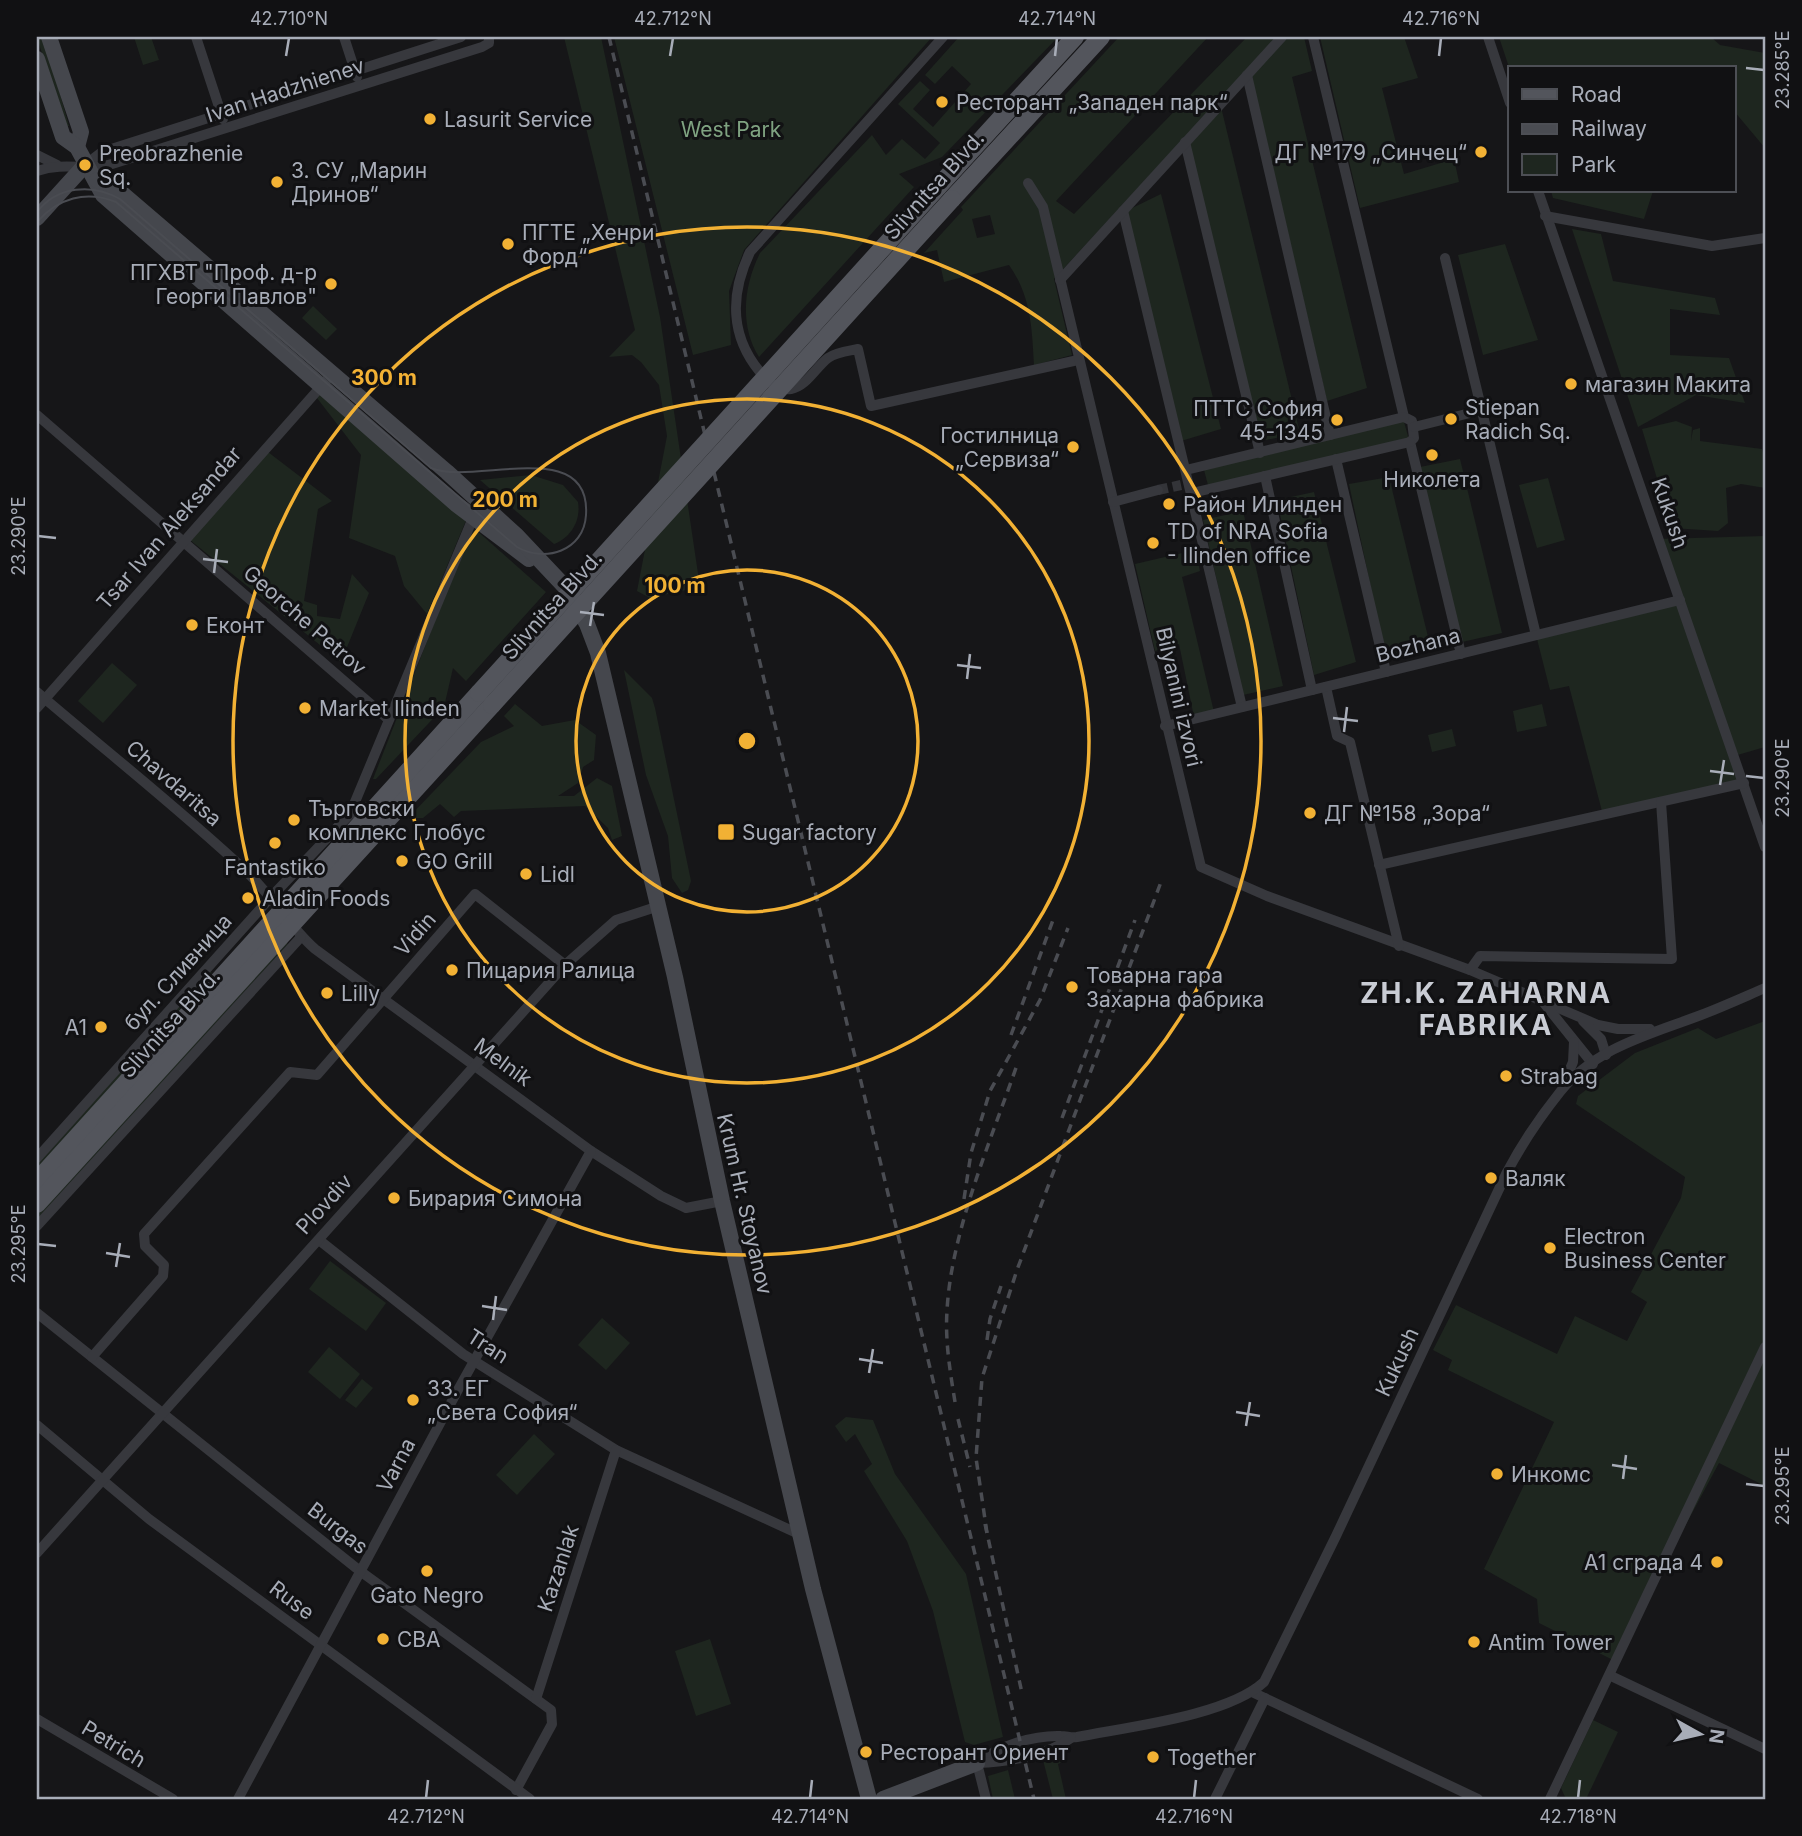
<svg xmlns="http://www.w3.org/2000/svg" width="1802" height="1836" viewBox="0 0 1802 1836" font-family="Inter,sans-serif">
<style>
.green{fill:#1e261f;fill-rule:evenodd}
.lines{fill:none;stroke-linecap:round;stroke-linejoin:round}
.street-tunnel{stroke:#333438;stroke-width:10;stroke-dasharray:10 5;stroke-linecap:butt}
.street{stroke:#37383d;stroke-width:10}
.secondary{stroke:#45474d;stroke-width:16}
.primary{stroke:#53555c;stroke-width:18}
.tram{stroke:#4a4c52;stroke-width:2}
.rail{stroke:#4a4c52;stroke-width:3.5;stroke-dasharray:9 7;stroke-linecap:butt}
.primary-bridge{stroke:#53555c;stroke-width:18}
.ticks{fill:none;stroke:#a8adb8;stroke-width:2.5}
.ring{fill:none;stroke:#f2b134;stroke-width:3.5}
.poi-dot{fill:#f2b134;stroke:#111113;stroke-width:2.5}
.labels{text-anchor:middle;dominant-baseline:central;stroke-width:6;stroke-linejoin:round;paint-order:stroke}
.street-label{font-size:21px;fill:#a8adb8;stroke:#111113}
.poi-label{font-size:21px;fill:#a8adb8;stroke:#111113;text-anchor:start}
.park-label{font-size:21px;fill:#7fa381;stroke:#111113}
.district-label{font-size:28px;font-weight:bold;letter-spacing:2px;fill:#c9ccd4;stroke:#111113}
.centre{fill:#f2b134;stroke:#111113;stroke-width:3.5}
.ring-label{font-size:21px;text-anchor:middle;font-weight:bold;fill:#f2b134;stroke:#111113;stroke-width:6;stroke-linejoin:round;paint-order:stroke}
.neatline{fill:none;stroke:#a8adb8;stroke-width:2.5}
.ticks-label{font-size:18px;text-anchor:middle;fill:#a8adb8}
</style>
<rect width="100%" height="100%" fill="#161618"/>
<g class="green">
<polygon points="37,37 44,37 69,126 64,126"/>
<polygon points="134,37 151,37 159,60 143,65"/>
<polygon points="564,37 601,37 660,317 700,587 650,598 637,591 667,436 659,385 641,362 632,355 609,357 635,330"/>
<polygon points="614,37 932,37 744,250 729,291 731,345 693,355"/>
<path d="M 959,37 L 1058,37 L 942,157 L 899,174 L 914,187 L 759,357 C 739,325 744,285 760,253 L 872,135 L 886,155 L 902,139 L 925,159 L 940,143 L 898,104 L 920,81 L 930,90 L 913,109 L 933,127 L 971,84 L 952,66 L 935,84 L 925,75 Z"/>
<path d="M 1119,37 L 1208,37 L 1056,201 L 1074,214 L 1247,37 L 1277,37 L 1054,279 L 1072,355 L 1034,365 C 1032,328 1031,296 1009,265 L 944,282 L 937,250 L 924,253 L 963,210 L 961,207 ZM 990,215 L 995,234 L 977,238 L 972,219 Z"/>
<polygon points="1287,37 1304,37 1312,71 1292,77 1367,388 1327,401 1251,74"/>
<polygon points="1320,37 1404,37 1418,78 1382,88 1404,174 1454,159 1459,182 1360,208"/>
<polygon points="1499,37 1711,37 1720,45 1765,53 1765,148 1734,111 1734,68 1510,70"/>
<polygon points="1221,107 1300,433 1261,441 1189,144"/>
<polygon points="1551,191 1653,191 1644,219 1553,198"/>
<polygon points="1161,194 1221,429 1181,441 1126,211"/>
<polygon points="1572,229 1601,234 1613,281 1715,298 1720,315 1670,309 1670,355 1729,358 1745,403 1696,395 1638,427"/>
<polygon points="1505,244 1538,340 1483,355 1458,255"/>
<polygon points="313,306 337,329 326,340 302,318"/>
<polygon points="322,392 467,518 427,614 404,586 395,556 349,538 361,455 317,398"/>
<polygon points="1403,418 1409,440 1209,489 1203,466"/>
<polygon points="1676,421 1692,427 1691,441 1693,430 1700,428 1700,441 1762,449 1765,459 1765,488 1741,484 1726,488 1728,523 1718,531 1672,528 1642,429"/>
<polygon points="268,452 332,501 318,509 304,601 317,605 317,616 340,619 352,574 369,593 341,662 190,540"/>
<polygon points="1460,459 1502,633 1462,642 1420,467"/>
<path d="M 531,475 L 563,485 L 578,502 C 581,521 571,537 554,544 L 480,480 Z"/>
<polygon points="1389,477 1431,649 1386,659 1349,484"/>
<polygon points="1548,478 1565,540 1537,548 1519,485"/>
<polygon points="1314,492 1356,662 1314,675 1277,500"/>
<polygon points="1243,511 1283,686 1243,695 1203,520"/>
<polygon points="475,529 546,592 466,681 453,668 444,707 376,779 373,779 464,547"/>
<polygon points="1765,536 1765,747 1734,756 1744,783 1603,815 1569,686 1550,690 1536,635 1679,600 1658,539"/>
<polygon points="1195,550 1200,571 1182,577 1214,712 1194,717 1179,644 1155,651 1135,564"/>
<polygon points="112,663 137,685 103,723 78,701"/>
<polygon points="624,670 652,698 655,708 691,881 688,890 682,893 672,878 668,836 646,775"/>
<polygon points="515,704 542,726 575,720 596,735 594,760 583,767 578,783 558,796 574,796 597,778 612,786 622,836 612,840 608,828 585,806 461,811 454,817 440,804 423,818 408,818 481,742 514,726 504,716"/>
<polygon points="1542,704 1547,726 1517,732 1513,711"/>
<polygon points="1452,729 1456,746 1432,752 1428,735"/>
<polygon points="284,941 288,944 37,1220 37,1211"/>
<polygon points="208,970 212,973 37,1170 37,1161"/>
<polygon points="1765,1021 1765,1486 1719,1463 1613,1660 1539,1623 1537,1599 1484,1569 1554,1422 1448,1370 1452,1360 1433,1350 1456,1305 1557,1354 1575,1316 1627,1341 1647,1302 1631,1292 1681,1198 1685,1177 1576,1104 1578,1096 1635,1053 1698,1028 1716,1039"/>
<polygon points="330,1261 386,1303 366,1331 309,1289"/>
<polygon points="602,1318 630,1343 606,1370 578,1345"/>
<polygon points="329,1347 360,1374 340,1399 308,1372"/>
<polygon points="362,1379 373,1388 356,1408 345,1400"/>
<polygon points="846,1417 873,1420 895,1474 966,1574 1003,1737 974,1745 965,1742 933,1611 907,1541 864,1471 872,1464 855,1434 846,1442 835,1426"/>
<polygon points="534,1434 555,1454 517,1495 496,1475"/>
<polygon points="710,1639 731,1704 696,1716 675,1651"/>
<polygon points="1593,1720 1618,1732 1586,1799 1566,1799 1561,1788"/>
<polygon points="1067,1754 1065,1761 1058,1764 1066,1799 1053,1799 1043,1760"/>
<polygon points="1008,1770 1015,1799 993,1799 988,1776"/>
</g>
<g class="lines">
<polyline class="street-tunnel" points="1158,490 1181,485"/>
<g class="street">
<polyline points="196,37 223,119"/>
<polyline points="344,37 357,77"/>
<path d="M 943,37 L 750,252 C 730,294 730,336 760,372 C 768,382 778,391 791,389 C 807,386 816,367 828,358 C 836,352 848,351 858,349 L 871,406 L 1078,360"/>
<polyline points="1313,37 1404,417 1412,421 1414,438 1410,442 1461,654"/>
<polyline points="1488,37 1510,103"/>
<polyline points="1247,75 1330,435"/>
<polyline points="1185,142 1260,453"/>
<polyline points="37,155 57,165"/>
<polyline points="85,165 102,152 461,37"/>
<path d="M 37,171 C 67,161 88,172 112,164 L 482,47 L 489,43 L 489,37"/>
<polyline points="1028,183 1043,207 1201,867 1267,896 1470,970 1598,1025 1618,1029 1650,1029"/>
<polyline points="1538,191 1765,847"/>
<polyline points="1123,211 1242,707"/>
<polyline points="1545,216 1712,246 1765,238"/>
<polyline points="1445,258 1536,635"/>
<polyline points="1060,280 1282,37"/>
<polyline points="37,415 388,719"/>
<polyline points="1414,427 1482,410"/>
<polyline points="1336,459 1386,672"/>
<polyline points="1186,470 1404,417"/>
<polyline points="1265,476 1312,690"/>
<polyline points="1192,493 1410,442"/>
<polyline points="1113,502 1158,490"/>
<polyline points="1326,687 1337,736 1350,742 1399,946"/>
<path d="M 37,692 C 107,752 180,809 248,873 C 273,897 289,926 315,949 L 591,1151 L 661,1196 L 686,1208 L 722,1201"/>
<polyline points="37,708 332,374"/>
<polyline points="1165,726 1680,600"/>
<polyline points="350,814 475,513"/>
<polyline points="1379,865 1744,783"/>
<polyline points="1470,970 1480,956 1672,959 1661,802"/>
<polyline points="1544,1003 1593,1064"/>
<polyline points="1583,1021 1601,1039 1606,1055"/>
<polyline points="1563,1086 1573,1062 1574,1042"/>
<polyline points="37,1158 272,896 350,814 371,806"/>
<polyline points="37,1226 301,937"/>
<polyline points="319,1240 463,1354 616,1450 801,1535"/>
<polyline points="37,1313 360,1571 551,1710 552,1724 516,1790"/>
<polyline points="92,1357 163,1276 164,1265 145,1246 144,1234 290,1072 317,1075 475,894 565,965"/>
<polyline points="37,1425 149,1519 530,1799"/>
<polyline points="37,1553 565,965 616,920 659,906"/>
<polyline points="1611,1676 1765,1749"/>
<polyline points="1252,1692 1478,1799"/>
<polyline points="536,1699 616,1450"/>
<polyline points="37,1719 173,1799"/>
<path d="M 977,1763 C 998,1746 1033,1735 1061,1736 C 1067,1736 1071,1738 1077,1737 C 1127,1727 1227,1716 1264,1682 L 1336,1536 L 1507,1172 C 1522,1144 1540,1117 1560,1092 C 1596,1047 1651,1034 1701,1015 C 1722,1007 1744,997 1765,988"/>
<polyline points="977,1763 986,1799"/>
<path d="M 978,1763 C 1007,1762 1047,1756 1071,1738"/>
<polyline points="238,1799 459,1388 591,1151"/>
<polyline points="1215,1799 1265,1698"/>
<polyline points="1550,1799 1765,1347"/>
</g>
<g class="secondary">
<polyline points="49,37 81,132 77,147"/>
<polyline points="37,59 63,137 77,147 103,195 456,504 529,559"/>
<polyline points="97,180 111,184 447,472 517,536 567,589 587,624 598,653 675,977 722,1201 813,1589 869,1799"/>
<polyline points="37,218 85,165"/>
<polyline points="883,1799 977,1763"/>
</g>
<g class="primary">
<polyline points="938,187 1075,37"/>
<polyline points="952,199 1101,37"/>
<polyline points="37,1181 479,693"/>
<polyline points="37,1204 492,705"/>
</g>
<path class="tram" d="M 37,212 C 57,186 92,183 120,199 L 431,468 C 473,486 591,435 586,515 C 584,551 545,563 517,547 L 116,202 C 86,190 58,198 37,222"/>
<g class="rail">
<polyline points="609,37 1034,1799"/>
<polyline points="1011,1035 1053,920"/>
<polyline points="1062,1118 1135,920"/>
<polyline points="964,1199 971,1153 990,1091 1040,1000 1068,928"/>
<polyline points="987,1340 990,1319 1001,1286"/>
<path d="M 955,1402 C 950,1371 945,1341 947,1311 C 951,1231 992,1138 1018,1062"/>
<polyline points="958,1419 970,1467"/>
<polyline points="985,1524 1022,1693"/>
<polyline points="987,1533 976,1458 982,1378 1017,1270 1161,882"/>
</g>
<g class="primary-bridge">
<polyline points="479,693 938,187"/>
<polyline points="492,705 952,199"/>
</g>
</g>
<path class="ticks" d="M 286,56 L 289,38M 670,56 L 673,38M 1055,56 L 1057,38M 1439,56 L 1441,38M 1746,68 L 1764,70M 38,536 L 56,538M 203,559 L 228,562M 214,573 L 217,549M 580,612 L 604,615M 590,626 L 594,602M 957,665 L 981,668M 967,679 L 970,654M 1333,718 L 1358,721M 1344,732 L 1347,707M 1710,771 L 1734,774M 1746,776 L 1764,778M 1720,785 L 1724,760M 38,1244 L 56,1246M 106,1253 L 130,1257M 116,1267 L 120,1243M 482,1306 L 507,1310M 493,1320 L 496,1296M 859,1359 L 883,1363M 869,1373 L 873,1349M 1236,1412 L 1260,1416M 1246,1426 L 1250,1402M 1612,1465 L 1637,1469M 1623,1479 L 1626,1455M 1746,1484 L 1764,1486M 426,1798 L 428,1780M 810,1798 L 812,1780M 1194,1798 L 1196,1780M 1578,1798 L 1580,1780"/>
<g class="ring">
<circle cx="747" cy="741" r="171"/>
<circle cx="747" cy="741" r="342"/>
<circle cx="747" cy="741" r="514"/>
</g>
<g class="poi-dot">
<circle cx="942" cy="102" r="7"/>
<circle cx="430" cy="119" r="7"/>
<circle cx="1481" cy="152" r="7"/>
<circle cx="85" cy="165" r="7"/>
<circle cx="277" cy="182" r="7"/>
<circle cx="508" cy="244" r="7"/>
<circle cx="331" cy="284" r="7"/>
<circle cx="1571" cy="384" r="7"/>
<circle cx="1451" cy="419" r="7"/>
<circle cx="1337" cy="420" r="7"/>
<circle cx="1073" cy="447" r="7"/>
<circle cx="1432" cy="455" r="7"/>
<circle cx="1169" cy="504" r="7"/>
<circle cx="1153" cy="543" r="7"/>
<circle cx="192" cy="625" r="7"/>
<circle cx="305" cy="708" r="7"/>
<circle cx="1310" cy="813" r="7"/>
<circle cx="294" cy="820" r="7"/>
<rect x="717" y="823" width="18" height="18" rx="3.5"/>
<circle cx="275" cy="843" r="7"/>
<circle cx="402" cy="861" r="7"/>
<circle cx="526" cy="874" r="7"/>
<circle cx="248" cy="898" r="7"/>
<circle cx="452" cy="970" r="7"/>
<circle cx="1072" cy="987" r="7"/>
<circle cx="327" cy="993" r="7"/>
<circle cx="101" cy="1027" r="7"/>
<circle cx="1506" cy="1076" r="7"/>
<circle cx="1491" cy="1178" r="7"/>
<circle cx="394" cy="1198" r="7"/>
<circle cx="1550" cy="1248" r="7"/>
<circle cx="413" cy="1400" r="7"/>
<circle cx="1497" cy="1474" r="7"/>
<circle cx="1717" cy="1562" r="7"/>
<circle cx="427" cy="1571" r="7"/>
<circle cx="383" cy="1639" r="7"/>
<circle cx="1474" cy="1642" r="7"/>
<circle cx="866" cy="1752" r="7"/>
<circle cx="1153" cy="1757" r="7"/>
</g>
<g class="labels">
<g class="street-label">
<text transform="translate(285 90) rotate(-18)">Ivan Hadzhienev</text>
<text transform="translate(934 185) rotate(-48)">Slivnitsa Blvd.</text>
<text transform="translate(1670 513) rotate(71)">Kukush</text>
<text transform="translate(169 528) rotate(-49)">Tsar Ivan Aleksandar</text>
<text transform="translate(552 605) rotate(-48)">Slivnitsa Blvd.</text>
<text transform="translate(305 620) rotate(41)">Georche Petrov</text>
<text transform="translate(1418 645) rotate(-14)">Bozhana</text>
<text transform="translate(1179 697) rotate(77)">Bilyanini izvori</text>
<text transform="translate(174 783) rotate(41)">Chavdaritsa</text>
<text transform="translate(415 934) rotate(-49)">Vidin</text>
<text transform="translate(178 972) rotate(-48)">бул. Сливница</text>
<text transform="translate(170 1023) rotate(-48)">Slivnitsa Blvd.</text>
<text transform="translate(503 1062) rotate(36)">Melnik</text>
<text transform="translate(324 1204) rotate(-48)">Plovdiv</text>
<text transform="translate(745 1204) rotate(77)">Krum Hr. Stoyanov</text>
<text transform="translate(488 1346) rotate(33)">Tran</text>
<text transform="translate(1397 1362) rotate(-65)">Kukush</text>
<text transform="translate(396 1465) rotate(-62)">Varna</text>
<text transform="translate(338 1528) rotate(38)">Burgas</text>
<text transform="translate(558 1568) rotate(-72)">Kazanlak</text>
<text transform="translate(292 1600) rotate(37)">Ruse</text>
<text transform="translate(114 1744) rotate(31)">Petrich</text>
</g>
<g class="poi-label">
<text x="956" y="102">Ресторант „Западен парк“</text>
<text x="444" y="119">Lasurit Service</text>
<text x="1467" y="152" text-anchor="end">ДГ №179 „Синчец“</text>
<text x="99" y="153">Preobrazhenie<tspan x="99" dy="24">Sq.</tspan></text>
<text x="291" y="170">3. СУ „Марин<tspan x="291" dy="24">Дринов“</tspan></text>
<text x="522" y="232">ПГТЕ „Хенри<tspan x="522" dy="24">Форд“</tspan></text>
<text x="317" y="272" text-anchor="end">ПГХВТ "Проф. д-р<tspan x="317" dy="24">Георги Павлов"</tspan></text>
<text x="1585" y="384">магазин Макита</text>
<text x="1465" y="407">Stiepan<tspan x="1465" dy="24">Radich Sq.</tspan></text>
<text x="1323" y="408" text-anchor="end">ПТТС София<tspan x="1323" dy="24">45-1345</tspan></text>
<text x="1059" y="435" text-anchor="end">Гостилница<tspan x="1059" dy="24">„Сервиза“</tspan></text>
<text x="1432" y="479" text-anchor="middle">Николета</text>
<text x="1183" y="504">Район Илинден</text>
<text x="1167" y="531">TD of NRA Sofia<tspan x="1167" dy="24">- Ilinden office</tspan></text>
<text x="206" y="625">Еконт</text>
<text x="319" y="708">Market Ilinden</text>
<text x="308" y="808">Търговски<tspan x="308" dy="24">комплекс Глобус</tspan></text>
<text x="1324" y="813">ДГ №158 „Зора“</text>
<text x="742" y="832">Sugar factory</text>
<text x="416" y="861">GO Grill</text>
<text x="275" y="867" text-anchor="middle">Fantastiko</text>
<text x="540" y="874">Lidl</text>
<text x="262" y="898">Aladin Foods</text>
<text x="466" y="970">Пицария Ралица</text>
<text x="1086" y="975">Товарна гара<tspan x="1086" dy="24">Захарна фабрика</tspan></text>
<text x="341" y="993">Lilly</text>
<text x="87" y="1027" text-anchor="end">A1</text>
<text x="1520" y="1076">Strabag</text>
<text x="1505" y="1178">Валяк</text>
<text x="408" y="1198">Бирария Симона</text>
<text x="1564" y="1236">Electron<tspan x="1564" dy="24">Business Center</tspan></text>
<text x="427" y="1388">33. ЕГ<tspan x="427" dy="24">„Света София“</tspan></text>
<text x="1511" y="1474">Инкомс</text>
<text x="1703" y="1562" text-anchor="end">А1 сграда 4</text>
<text x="427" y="1595" text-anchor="middle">Gato Negro</text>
<text x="397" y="1639">CBA</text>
<text x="1488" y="1642">Antim Tower</text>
<text x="880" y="1752">Ресторант Ориент</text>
<text x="1167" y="1757">Together</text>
</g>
<g class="park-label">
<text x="731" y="129">West Park</text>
</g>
<g class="district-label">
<text x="1486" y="993">ZH.K. ZAHARNA<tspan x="1486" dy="32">FABRIKA</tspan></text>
</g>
</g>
<circle cx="747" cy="741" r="10" class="centre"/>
<g class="ring-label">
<text x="384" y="385">300 m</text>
<text x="505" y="507">200 m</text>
<text x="675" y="593">100 m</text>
</g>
<rect width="1802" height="1836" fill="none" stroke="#111113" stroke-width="77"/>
<rect x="1508" y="66" width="228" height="126" fill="#111113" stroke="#4d4f55" stroke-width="2"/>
<rect x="1522" y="89" width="35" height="10" fill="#53555c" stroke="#4d4f55" stroke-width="2"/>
<text x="1571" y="102" font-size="21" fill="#a8adb8">Road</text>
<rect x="1522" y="124" width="35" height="10" fill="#4a4c52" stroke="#4d4f55" stroke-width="2"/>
<text x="1571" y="136" font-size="21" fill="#a8adb8">Railway</text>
<rect x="1522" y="154" width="35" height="21" fill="#1e261f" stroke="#4d4f55" stroke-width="2"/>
<text x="1571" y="172" font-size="21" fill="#a8adb8">Park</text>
<g transform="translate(1700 1734) rotate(98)" stroke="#111113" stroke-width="5" paint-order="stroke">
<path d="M0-5L12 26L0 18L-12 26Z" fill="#a8adb8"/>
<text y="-10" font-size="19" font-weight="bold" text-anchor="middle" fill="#a8adb8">N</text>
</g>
<rect x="38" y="38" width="1726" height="1760" class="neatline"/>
<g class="ticks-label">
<text x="289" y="25">42.710°N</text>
<text x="673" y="25">42.712°N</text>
<text x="1057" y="25">42.714°N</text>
<text x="1441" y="25">42.716°N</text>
<text transform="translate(1783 70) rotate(-90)" y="6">23.285°E</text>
<text transform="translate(19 536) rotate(-90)" y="6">23.290°E</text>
<text transform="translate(1783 778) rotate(-90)" y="6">23.290°E</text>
<text transform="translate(19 1244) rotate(-90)" y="6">23.295°E</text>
<text transform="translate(1783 1486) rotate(-90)" y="6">23.295°E</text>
<text x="426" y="1823">42.712°N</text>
<text x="810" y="1823">42.714°N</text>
<text x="1194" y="1823">42.716°N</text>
<text x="1578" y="1823">42.718°N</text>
</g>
</svg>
